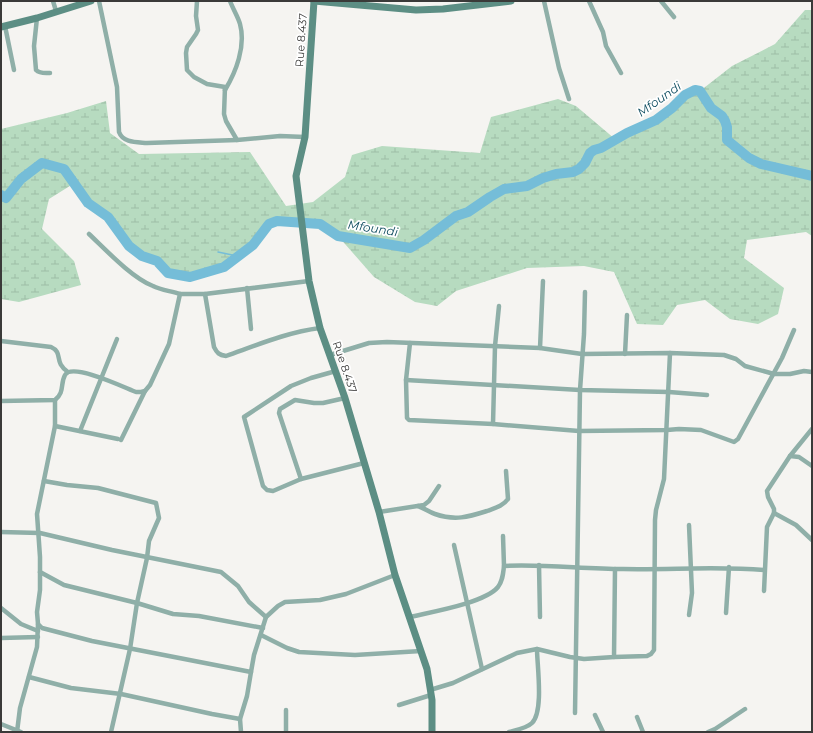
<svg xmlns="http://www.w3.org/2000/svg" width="813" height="733" viewBox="0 0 813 733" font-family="Montserrat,sans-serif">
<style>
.wetland{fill:url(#wetland-marsh)}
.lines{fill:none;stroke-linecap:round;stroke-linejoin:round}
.stream{stroke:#75bdd8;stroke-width:1.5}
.river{stroke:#75bdd8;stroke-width:10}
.street{stroke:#8fafa8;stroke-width:4.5}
.secondary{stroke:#5c8e84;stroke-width:7}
.labels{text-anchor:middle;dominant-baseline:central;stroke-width:3.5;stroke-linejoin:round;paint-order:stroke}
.street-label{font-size:11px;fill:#3a3a39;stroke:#fff}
.water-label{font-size:12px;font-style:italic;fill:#0f4d60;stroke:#fff}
</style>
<defs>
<pattern id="wetland-marsh" width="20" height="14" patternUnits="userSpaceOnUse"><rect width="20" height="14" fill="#b7dbc0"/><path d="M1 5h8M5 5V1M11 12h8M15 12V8" fill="none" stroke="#9ebda6"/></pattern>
</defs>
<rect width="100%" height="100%" fill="#f5f4f1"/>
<path class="wetland" d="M 805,10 L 812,10 L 812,236 L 806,232 L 747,240 L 744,258 L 784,288 L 778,314 L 758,324 L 730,319 L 705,300 L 677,305 L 663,325 L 637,324 L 614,272 L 584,266 L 527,268 L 456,291 L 437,306 L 415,302 L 374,277 L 338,236 L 320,224 L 277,221 L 269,224 L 253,245 L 224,267 L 190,277 L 168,273 L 157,261 L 142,256 L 129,246 L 108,217 L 88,203 L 73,184 L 49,199 L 42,229 L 74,261 L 81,285 L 19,302 L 1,299 L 1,129 L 67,113 L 106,101 L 110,133 L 139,154 L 250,152 L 286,206 L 313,202 L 345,177 L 352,155 L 382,146 L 480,153 L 491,117 L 558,99 L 576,106 L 615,139 C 634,129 655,122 672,108 C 681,101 687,90 700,91 L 732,66 L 775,44 Z"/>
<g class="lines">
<polyline class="stream" points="218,252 237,256"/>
<polyline class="river" points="1,195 6,198 21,179 42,163 64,169 88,203 108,217 129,246 142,256 157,261 168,273 190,277 224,267 253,245 269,224 277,221 320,224 338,236 410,248 424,240 456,216 468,212 490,197 504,189 527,186 543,178 556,174 573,172 579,169 585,163 590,153 594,150 601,148 627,133 656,120 672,108 685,95 695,90 700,91 711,108 722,116 725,121 727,127 727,140 749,158 761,164 812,176"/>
<g class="street">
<polyline points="53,1 56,11"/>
<path d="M 99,1 L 117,87 L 119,132 C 123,143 137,142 147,143 L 237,140"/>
<polyline points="197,1 196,16 198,30 196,34 187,47 186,53 187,70 194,77 207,84 225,87 224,114 226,121 237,140 280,136 305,137"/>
<polyline points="544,1 559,68 569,99"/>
<polyline points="589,1 603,32 606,46 621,73"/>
<polyline points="661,1 674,17"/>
<path d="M 37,18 L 34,46 L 36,70 C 40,74 45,73 50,73"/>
<polyline points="5,26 14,70"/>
<path d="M 225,90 C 236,72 246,46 240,24 C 238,17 233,9 230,1"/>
<path d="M 89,234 C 105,249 132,278 153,286 C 161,290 171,291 180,294"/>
<polyline points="247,288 251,329"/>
<path d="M 205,294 L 214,347 C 217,353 219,355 226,356 C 257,345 288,332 320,328"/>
<path d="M 1,341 L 51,347 C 64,353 53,362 68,372"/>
<polyline points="410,343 406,380 407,418 409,420 493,424 579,431 667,430 679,429 701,430 734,442 738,439 782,358 794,330"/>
<polyline points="540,348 543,281"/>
<polyline points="625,354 627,315"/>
<polyline points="330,355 369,343 387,342 540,348 582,354 670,353 724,355 736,359 745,366 774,374 790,374 804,371 812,372"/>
<polyline points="336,371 311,378 291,386 244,417 263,486 267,490 273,491 301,479 364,463"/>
<polyline points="406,380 580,390 669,392 707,395"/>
<polyline points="55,400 55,426 37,514 40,557 40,590 37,612 38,624 42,628 92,641 251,672 254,655 266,617 278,606 285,602 320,600 346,594 395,575"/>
<path d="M 1,401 L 55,400 C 65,392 60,384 65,375 C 72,362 125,388 136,392 L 141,392 L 145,391"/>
<polyline points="493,424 495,346 499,306"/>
<polyline points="55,426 118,439"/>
<polyline points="80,431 117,339"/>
<polyline points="121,440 145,391 150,385 169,344 180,294 205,294 309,281"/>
<polyline points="790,456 799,457 812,466"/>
<polyline points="301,479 279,413 280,409 295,400 314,403 323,403 345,398"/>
<polyline points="44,481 67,485 98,488 156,503 159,518 149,541 147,558 137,603 130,649 111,732"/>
<path d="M 418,506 C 424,508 429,512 435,514 C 455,521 468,517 487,511 C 495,508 503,506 508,499 L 506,471"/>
<polyline points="379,512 424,505 429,501 439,486"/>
<polyline points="774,513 796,525 812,540"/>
<polyline points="689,525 692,593 689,615"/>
<polyline points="1,532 40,533 112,550 221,572 238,586 249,602 266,617"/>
<polyline points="503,536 504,566"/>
<polyline points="454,545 482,669"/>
<polyline points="539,565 540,617"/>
<polyline points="40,572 64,585 137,603 173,614 199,616 263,628"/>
<polyline points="764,591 767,527 774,513 774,509 768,497 767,491 790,456 812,429"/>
<polyline points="1,608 21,624 38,631"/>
<polyline points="726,613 729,567"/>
<path d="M 410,617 C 431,612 485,603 498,587 C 503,580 503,574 504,566 C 544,564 583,569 623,569 C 670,570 717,566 764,570"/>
<polyline points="261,635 287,648 299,652 355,655 421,651"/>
<polyline points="1,638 38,637"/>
<polyline points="614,657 647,656 651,654 654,650 655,520 656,510 664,479 670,353"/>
<polyline points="29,677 71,688 121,694 212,714 240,719"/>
<polyline points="430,690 453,683 517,653 537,649 570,657 584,659 614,657 615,569"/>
<polyline points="399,705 431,695"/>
<polyline points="286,710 286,732"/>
<polyline points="575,713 580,390 584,334 585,292"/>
<polyline points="595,715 603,732"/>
<polyline points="637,717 643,732"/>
<polyline points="1,724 21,732"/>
<polyline points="17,732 20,708 37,647 38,624"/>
<polyline points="241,732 240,719 247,696 251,672"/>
<path d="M 509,732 C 516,730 527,728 532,723 C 544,711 537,665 537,649"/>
<polyline points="708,732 715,729 745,709"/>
</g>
<g class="secondary">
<polyline points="314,1 305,137 296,176 309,281 320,328 345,398 379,512 395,575 427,669 432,700 432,732"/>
<polyline points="314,1 416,10 443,9 511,1"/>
<polyline points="1,27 37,18 91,1"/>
</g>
</g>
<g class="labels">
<g class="street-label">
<text transform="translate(301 40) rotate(-86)">Rue 8.437</text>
<text transform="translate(345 367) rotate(71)">Rue 8.437</text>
</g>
<g class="water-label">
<text transform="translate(659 99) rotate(-35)">Mfoundi</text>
<text transform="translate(373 228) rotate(9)">Mfoundi</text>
</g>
</g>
<rect width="813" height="733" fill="none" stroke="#3a3a39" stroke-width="4"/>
</svg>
